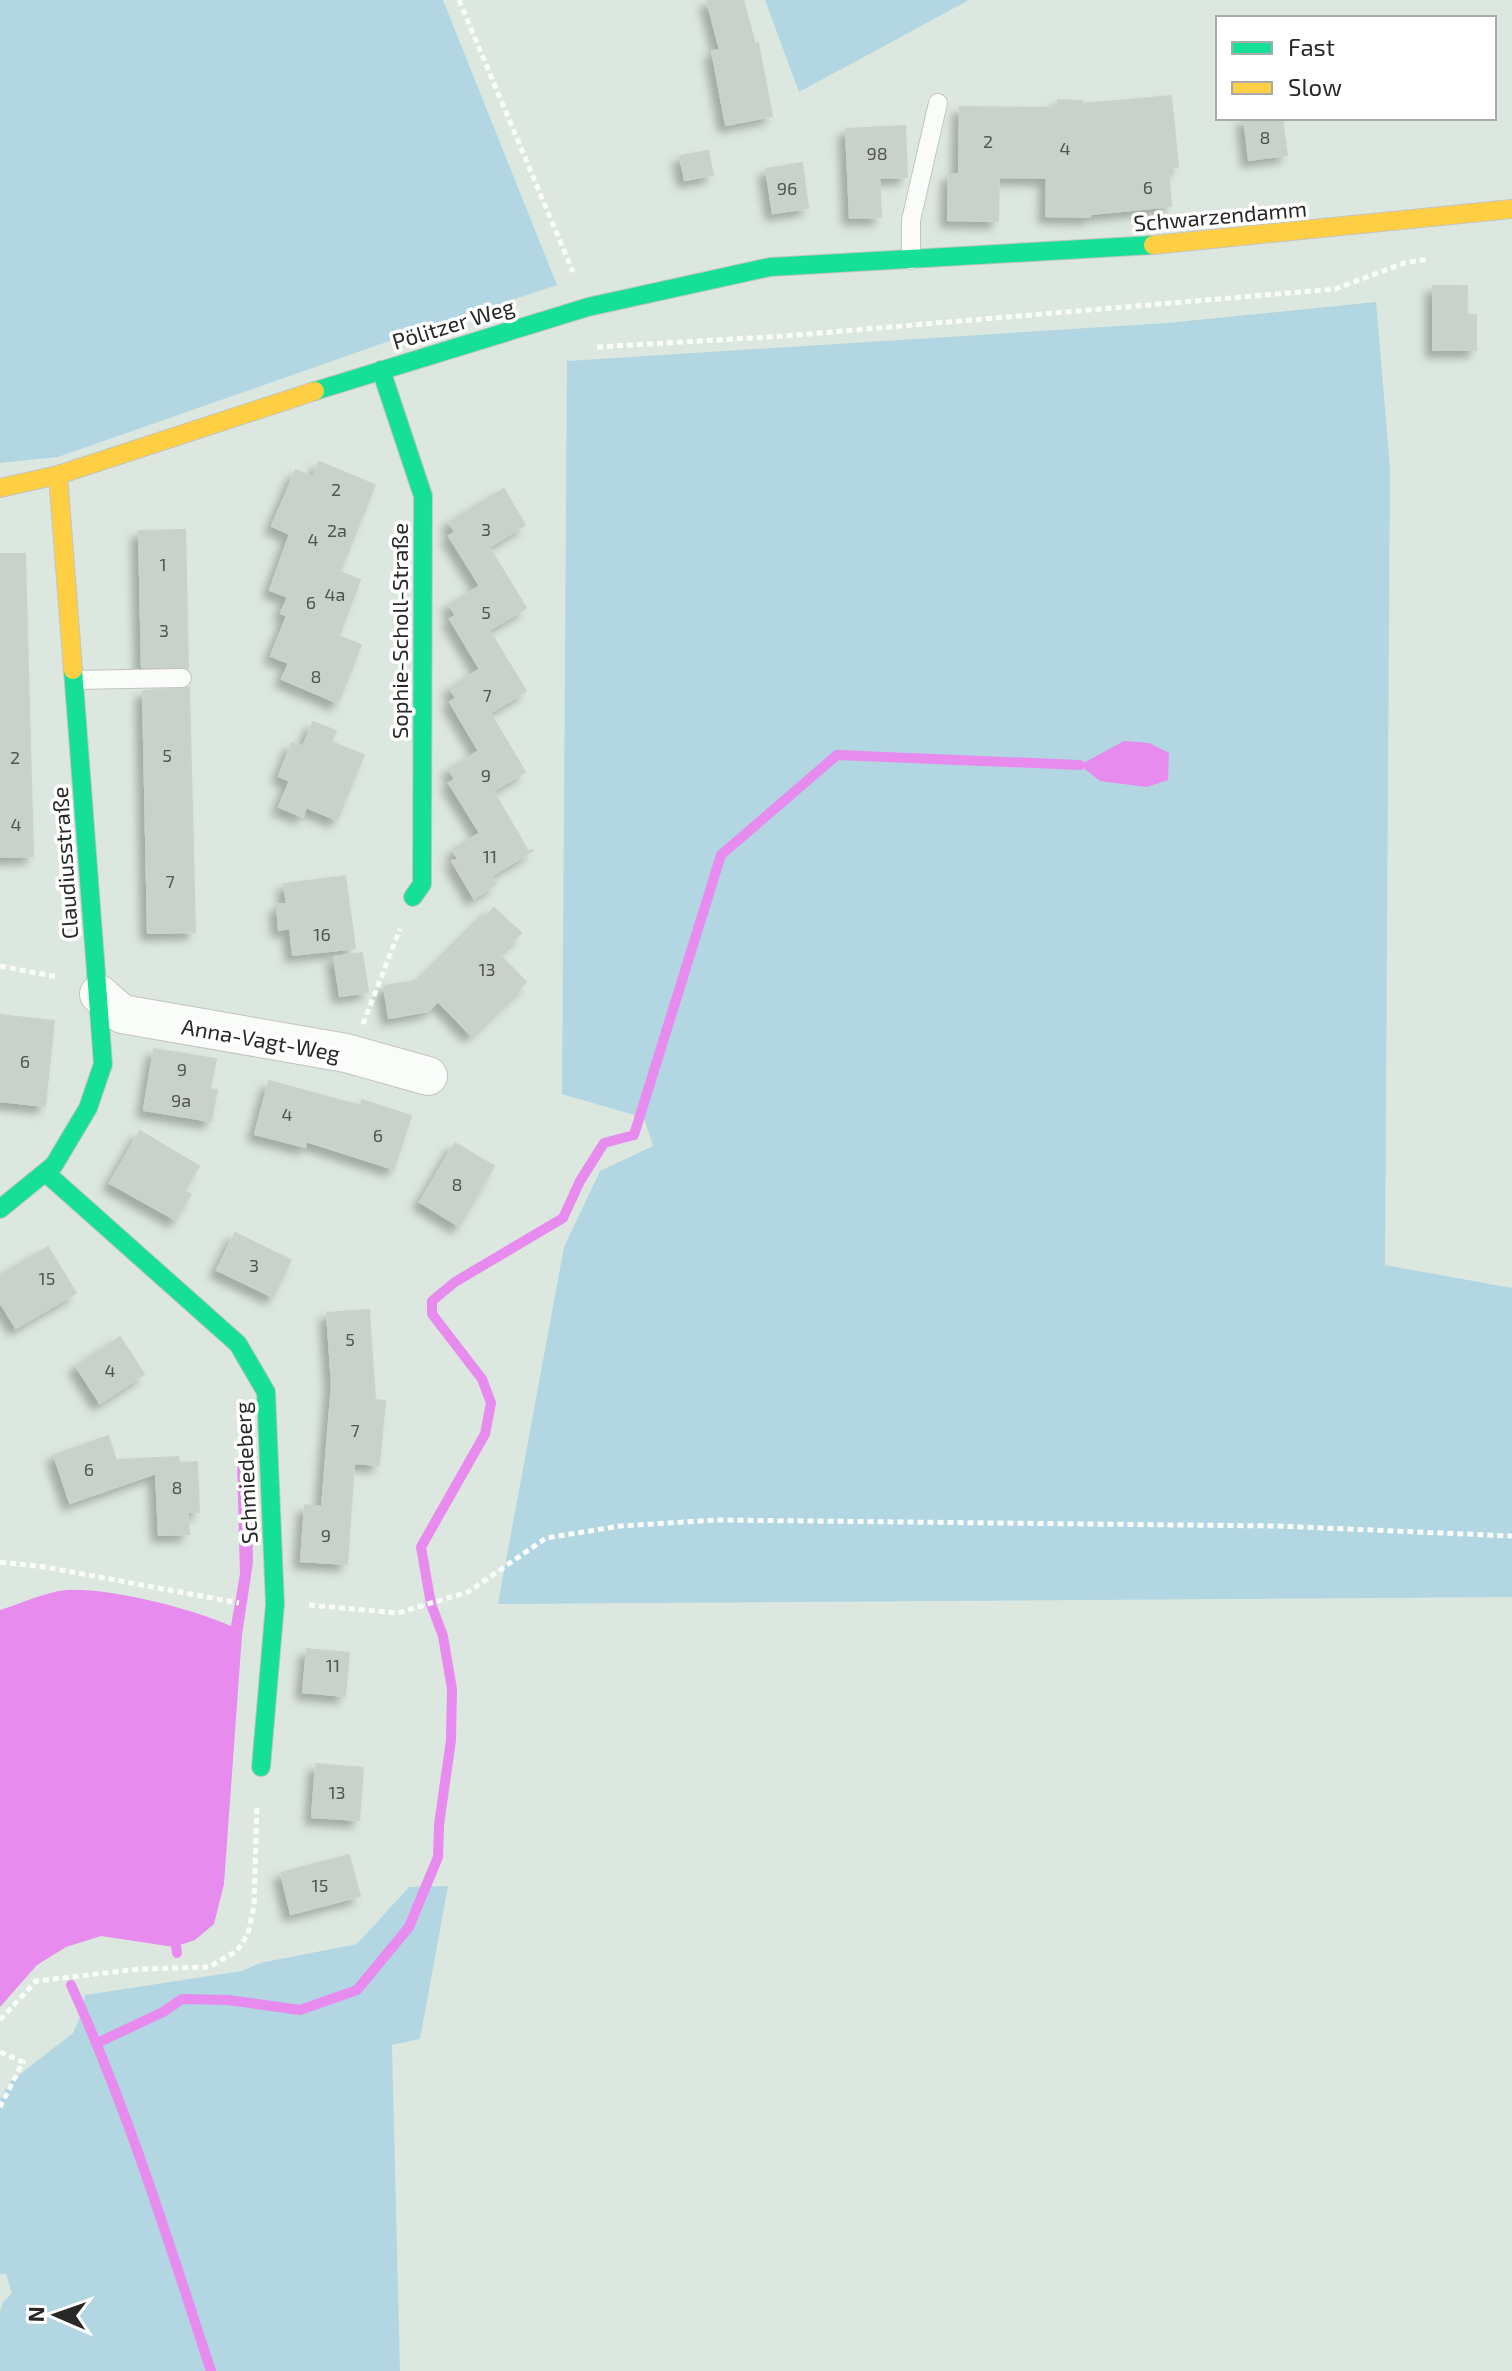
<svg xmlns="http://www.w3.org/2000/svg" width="1512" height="2371" viewBox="0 0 1512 2371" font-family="'Exo 2',sans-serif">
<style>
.green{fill:#b2d7e3}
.water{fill:#e78bee}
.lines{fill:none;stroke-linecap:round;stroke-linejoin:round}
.stream{stroke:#e78bee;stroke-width:10}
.building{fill:#c9d1cb;stroke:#c9d2cb;stroke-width:2;filter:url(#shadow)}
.lane-casing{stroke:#c2c4c2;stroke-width:20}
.street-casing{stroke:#c2c4c2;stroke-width:40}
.fast-casing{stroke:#c2c4c2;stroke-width:20}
.slow-casing{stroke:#c2c4c2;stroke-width:20}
.path{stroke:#fafcfa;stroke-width:5;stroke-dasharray:6 4;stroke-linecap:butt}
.lane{stroke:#fafcfa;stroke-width:18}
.street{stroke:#fafcfa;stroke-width:38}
.fast{stroke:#16e098;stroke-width:18}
.slow{stroke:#ffcf43;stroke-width:18}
.labels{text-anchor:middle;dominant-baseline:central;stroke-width:7;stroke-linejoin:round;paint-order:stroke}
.number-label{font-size:18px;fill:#525452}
.street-label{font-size:22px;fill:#282828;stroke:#fff}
</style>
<defs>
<filter id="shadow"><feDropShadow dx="-7" dy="7" stdDeviation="4" flood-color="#0004"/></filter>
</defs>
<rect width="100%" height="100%" fill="#dce8df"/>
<g class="green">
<polygon points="0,0 443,0 557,285 398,338 58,457 0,463"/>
<polygon points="765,0 969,0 799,92"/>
<polygon points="1376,302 1390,466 1385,1265 1512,1288 1512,1597 498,1604 564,1247 600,1171 653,1146 644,1118 562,1094 567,361 1167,323"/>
<polygon points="448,1886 420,2039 392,2045 400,2371 0,2371 0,2312 3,2302 12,2293 6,2274 0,2274 0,2099 10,2082 73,2033 80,2017 85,1995 242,1971 260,1963 357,1944 409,1887"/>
</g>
<g class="water">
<polygon points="1124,741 1149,743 1169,753 1168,780 1147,787 1100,781 1080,765"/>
<path d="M 237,1462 L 250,1462 L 253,1562 L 242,1635 L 224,1884 L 214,1924 L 195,1940 L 174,1947 L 101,1936 L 66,1947 L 37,1965 L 0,2007 L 0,1610 C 20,1604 45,1592 66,1590 C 111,1588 190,1608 231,1626 L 240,1574 Z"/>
</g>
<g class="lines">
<g class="stream">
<polyline points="176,1946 177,1953"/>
<path d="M 71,1985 C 128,2110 168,2240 211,2371"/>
<polyline points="97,2043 163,2012 182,1999 228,2000 300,2010 357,1990 409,1927 438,1857 439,1825 451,1740 452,1689 443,1636 431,1604 421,1547 485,1434 491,1403 482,1379 432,1314 432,1301 455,1282 563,1218 580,1181 604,1143 634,1135 721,855 837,755 1080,765"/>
</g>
</g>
<g class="building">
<polygon points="707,0 743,0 755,44 758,43 772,116 726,125 712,51 720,50"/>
<polygon points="1171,96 1178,167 1168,168 1171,206 1091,214 1090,217 1046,216 1047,178 999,177 998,221 948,220 949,174 959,174 960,107 1058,108 1058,100 1082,101 1082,104"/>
<polygon points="1244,118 1282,118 1287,155 1249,160"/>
<polygon points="905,126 907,177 879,178 881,217 850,218 846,129"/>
<polygon points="708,151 713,175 685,180 680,156"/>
<polygon points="802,163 808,208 773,213 766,169"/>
<polygon points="1433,286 1467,286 1467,315 1476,315 1476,350 1433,350"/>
<polygon points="319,462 375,485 340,572 360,580 339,636 361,645 338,703 282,679 289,663 271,656 287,616 281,613 288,597 270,590 290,534 272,526 296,470 313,477"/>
<polygon points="504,489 525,525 489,547 526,608 489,630 526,691 490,713 525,772 493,791 528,851 534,850 491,876 496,884 474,898 452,861 459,860 453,850 480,833 449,783 455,779 449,769 479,751 450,702 456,698 450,688 480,669 450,619 456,615 449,605 480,586 449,536 455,532 449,522"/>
<polygon points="185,530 188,668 142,667 139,531"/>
<polygon points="0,554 25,554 33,856 0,857"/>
<polygon points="189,688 195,932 148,933 143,691"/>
<polygon points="313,722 336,731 331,742 364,755 337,820 306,807 303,817 279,807 290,781 279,776 292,743 303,747"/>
<polygon points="345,876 355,948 293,955 290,928 279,930 277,905 287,904 284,884"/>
<polygon points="494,908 521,933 499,954 526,982 471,1035 438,1001 428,1011 389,1018 384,986 421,980"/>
<polygon points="362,953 368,992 340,996 334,957"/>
<polygon points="0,1015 54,1021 45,1106 0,1101"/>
<polygon points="154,1049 216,1059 210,1089 217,1090 211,1121 144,1110"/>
<polygon points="269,1081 361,1106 362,1100 411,1116 394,1169 306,1141 305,1147 255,1134"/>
<polygon points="140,1131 199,1166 184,1191 191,1194 176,1220 110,1183"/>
<polygon points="455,1143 494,1166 459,1226 420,1202"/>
<polygon points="235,1233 291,1260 273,1297 217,1270"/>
<polygon points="48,1247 76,1293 16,1328 0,1302 0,1275"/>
<polygon points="369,1310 375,1400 385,1401 379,1465 354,1463 347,1564 301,1561 305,1505 322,1507 332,1384 327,1313"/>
<polygon points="120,1337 144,1374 100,1403 76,1366"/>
<polygon points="108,1436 116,1460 178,1457 180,1463 197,1462 199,1512 187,1512 189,1534 159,1535 156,1473 70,1503 54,1455"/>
<polygon points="307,1649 349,1653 345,1696 303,1692"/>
<polygon points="316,1764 363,1768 359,1820 312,1817"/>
<polygon points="349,1855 360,1896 291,1914 281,1873"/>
</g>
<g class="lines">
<g class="lane-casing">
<g id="lane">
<polyline points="911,260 911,220 938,103"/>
<polyline points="74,680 182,678"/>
</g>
</g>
<g class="street-casing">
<polyline id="street" points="99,994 122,1014 346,1053 428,1076"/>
</g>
<g class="fast-casing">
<g id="fast">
<polyline points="381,370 423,496 422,884 413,897"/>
<polyline points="315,391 588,307 770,267 1153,245"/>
<polyline points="46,1173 238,1344 266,1392 275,1604 261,1767"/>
<polyline points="0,1209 54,1165 88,1108 103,1064 73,670"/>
</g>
</g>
<g class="slow-casing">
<g id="slow">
<polyline points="1153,245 1512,209"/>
<polyline points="58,475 73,670"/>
<polyline points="0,488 58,475 315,391"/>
</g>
</g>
<g class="path">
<polyline points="459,0 573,272"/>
<polyline points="597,347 785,336 1335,289 1404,263 1428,259"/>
<polyline points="0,966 58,977"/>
<polyline points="363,1024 400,929"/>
<polyline points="0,1562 45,1567 239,1603"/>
<polyline points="309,1605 398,1613 468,1592 546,1538 620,1526 717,1520 1277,1526 1512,1536"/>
<polyline points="0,2020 36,1981 140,1969 209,1967 237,1951 248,1934 254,1906 257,1804"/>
<polyline points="0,2052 23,2062 0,2107"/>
</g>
<use href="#lane" class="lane"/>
<use href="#street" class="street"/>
<use href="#fast" class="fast"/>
<use href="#slow" class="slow"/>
</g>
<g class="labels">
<g class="number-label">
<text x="1265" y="137">8</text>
<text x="988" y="141">2</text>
<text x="1065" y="148">4</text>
<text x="877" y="153">98</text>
<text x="1148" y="187">6</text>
<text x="787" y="188">96</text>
<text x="336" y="489">2</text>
<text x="486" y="529">3</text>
<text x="337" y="530">2a</text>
<text x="313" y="539">4</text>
<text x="163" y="564">1</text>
<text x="335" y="594">4a</text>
<text x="311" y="602">6</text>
<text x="486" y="612">5</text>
<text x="164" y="630">3</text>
<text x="316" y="676">8</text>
<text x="487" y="695">7</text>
<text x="167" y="755">5</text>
<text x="15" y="757">2</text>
<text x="486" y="775">9</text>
<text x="16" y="824">4</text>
<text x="490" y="856">11</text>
<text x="170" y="881">7</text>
<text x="322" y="934">16</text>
<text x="487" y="969">13</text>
<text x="25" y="1061">6</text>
<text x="182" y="1069">9</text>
<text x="181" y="1100">9a</text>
<text x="287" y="1114">4</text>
<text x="378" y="1135">6</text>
<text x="457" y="1184">8</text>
<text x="254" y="1265">3</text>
<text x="47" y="1278">15</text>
<text x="350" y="1339">5</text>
<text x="110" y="1370">4</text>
<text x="355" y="1430">7</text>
<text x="89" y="1469">6</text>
<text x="177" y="1487">8</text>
<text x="326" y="1535">9</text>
<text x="333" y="1665">11</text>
<text x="337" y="1792">13</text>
<text x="320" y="1885">15</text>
</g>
<g class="street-label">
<text transform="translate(1220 215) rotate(-5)">Schwarzendamm</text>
<text transform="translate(453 323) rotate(-17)">Pölitzer Weg</text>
<text transform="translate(399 631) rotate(-90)">Sophie-Scholl-Straße</text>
<text transform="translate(64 863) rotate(-94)">Claudiusstraße</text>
<text transform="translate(261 1039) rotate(10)">Anna-Vagt-Weg</text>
<text transform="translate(245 1473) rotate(-93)">Schmiedeberg</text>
</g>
</g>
<rect x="1216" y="16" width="280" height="104" fill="#ffffff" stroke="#a9a9a9" stroke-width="2"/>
<rect x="1232" y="42" width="40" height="12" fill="#16e098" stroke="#a9a9a9" stroke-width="2"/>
<text x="1288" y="56" font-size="24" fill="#282828">Fast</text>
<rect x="1232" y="82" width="40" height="12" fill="#ffcf43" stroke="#a9a9a9" stroke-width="2"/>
<text x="1288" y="96" font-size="24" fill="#282828">Slow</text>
<g transform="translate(56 2315) rotate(272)" stroke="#ffffff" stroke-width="6" paint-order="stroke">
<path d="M0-6L14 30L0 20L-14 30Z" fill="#282828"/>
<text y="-12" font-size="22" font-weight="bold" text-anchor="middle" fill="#282828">N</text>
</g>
</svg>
